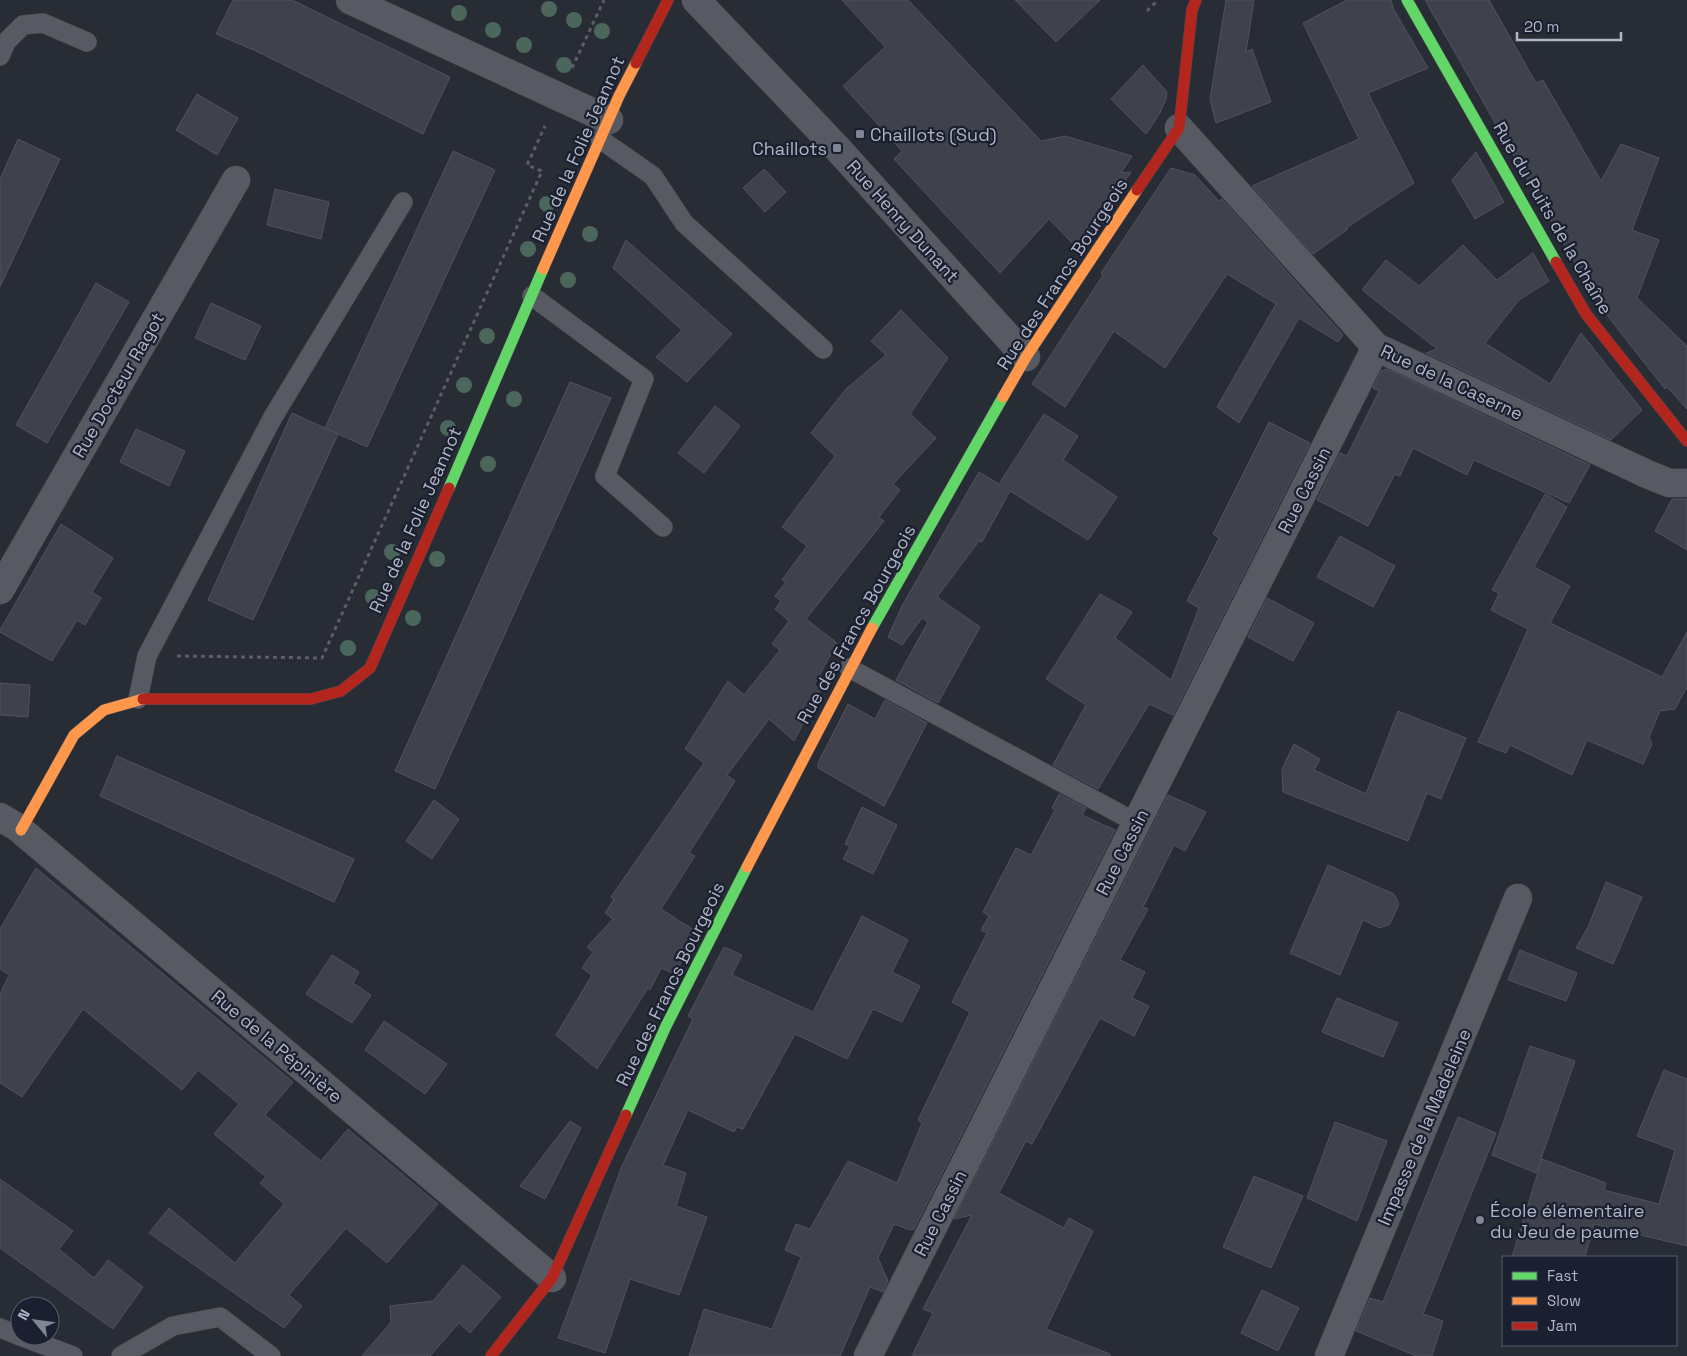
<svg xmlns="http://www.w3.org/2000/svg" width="1687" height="1356" viewBox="0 0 1687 1356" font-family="'Space Grotesk',sans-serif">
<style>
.building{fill:#3f424c;stroke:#50535d}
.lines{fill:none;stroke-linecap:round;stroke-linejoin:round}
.lane-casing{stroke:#44474e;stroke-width:20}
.street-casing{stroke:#44474e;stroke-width:29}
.fast-casing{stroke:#44474e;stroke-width:12}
.slow-casing{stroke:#44474e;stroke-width:12}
.jam-casing{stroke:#44474e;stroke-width:12}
.path{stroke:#5b5e67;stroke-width:3;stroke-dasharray:4 4;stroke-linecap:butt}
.lane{stroke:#585a63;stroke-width:19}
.street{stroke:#585a63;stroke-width:28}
.fast{stroke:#63d668;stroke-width:11}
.slow{stroke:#ff974d;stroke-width:11}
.jam{stroke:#b3261e;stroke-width:11}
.tree{fill:#4b675c}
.poi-dot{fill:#818694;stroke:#1b2030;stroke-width:2}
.labels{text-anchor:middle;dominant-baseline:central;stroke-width:4.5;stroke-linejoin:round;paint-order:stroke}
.poi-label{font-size:18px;fill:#b1b6c7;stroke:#1b2030;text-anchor:start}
.street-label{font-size:18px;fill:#b1b6c7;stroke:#1b2030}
</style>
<rect width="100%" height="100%" fill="#282c35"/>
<g class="building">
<polygon points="233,0 292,0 450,77 423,134 256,51 216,34"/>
<polygon points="842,0 908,0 1041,141 1065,136 1132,156 1121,173 1131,172 1079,250 1049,219 1000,273 954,224 894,159 902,151 843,86 885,47"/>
<polygon points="1015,0 1100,0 1056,42"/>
<polygon points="1226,0 1254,0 1246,52 1252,49 1271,102 1216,123 1210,99"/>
<polygon points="1347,0 1391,0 1393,8 1428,68 1368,93 1414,183 1346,228 1348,229 1313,254 1252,186 1359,139 1303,23"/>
<polygon points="1425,0 1489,0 1536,83 1543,80 1601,181 1621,144 1659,158 1632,230 1659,240 1637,298 1687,346 1687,409 1667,387 1665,389 1599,305"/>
<polygon points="1143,65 1167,92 1166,99 1160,113 1146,134 1111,99"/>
<polygon points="197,94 238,118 217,155 176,130"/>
<polygon points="18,139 60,159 0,287 0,179"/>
<polygon points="453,151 495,170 367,447 325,428"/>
<polygon points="1476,152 1504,202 1475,219 1452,180"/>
<polygon points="1171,168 1195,175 1219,201 1222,199 1343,335 1338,342 1299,318 1239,423 1217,407 1276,304 1227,274 1165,368 1114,331 1065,407 1032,384 1103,275 1101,273"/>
<polygon points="764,169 786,192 765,212 743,188"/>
<polygon points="275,189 329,202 321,239 267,225"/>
<polygon points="626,240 732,334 687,382 656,357 682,330 613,268"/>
<polygon points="1463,245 1497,280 1533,253 1549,281 1519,300 1485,343 1550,384 1581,333 1642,410 1611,440 1426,353 1437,349 1362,290 1386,260 1419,286"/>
<polygon points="96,283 129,302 47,443 16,425"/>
<polygon points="211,303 261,326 245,360 195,338"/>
<polygon points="901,310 948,358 910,414 936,438 893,484 900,490 879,517 884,521 806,619 837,643 814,685 821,689 794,741 769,719 727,775 735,781 689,853 695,856 661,909 697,932 675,974 661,968 650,990 648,988 597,1069 556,1035 592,975 582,968 593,952 587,947 613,919 605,913 614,899 611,897 704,763 685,749 728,681 744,695 780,650 772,644 789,621 775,609 781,601 775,596 786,582 782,580 807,546 782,527 835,456 811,433 846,389 886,355 871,341"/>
<polygon points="1387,369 1590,465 1569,503 1474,460 1467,475 1413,448 1400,476 1395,474 1368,526 1317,500 1340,453 1347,456 1379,391 1373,388 1381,371"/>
<polygon points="570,382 611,398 435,789 395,771"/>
<polygon points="715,406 740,426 704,473 678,453"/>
<polygon points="292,413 338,434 253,620 208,600"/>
<polygon points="1044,414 1078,436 1063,460 1117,497 1088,540 1010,491 982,542 979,541 937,597 980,627 938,703 896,680 928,622 922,618 902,645 888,637 903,604 979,472 999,484"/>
<polygon points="1269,422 1310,443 1173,715 1149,704 1098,789 1053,765 1086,705 1046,679 1100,594 1132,612 1115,638 1171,680 1199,608 1187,601 1219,538 1213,534"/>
<polygon points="136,429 185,451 169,486 120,462"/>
<polygon points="1545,494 1567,507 1534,567 1570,586 1550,623 1662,677 1687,632 1687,687 1675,709 1660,711 1649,737 1652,744 1643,764 1587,740 1572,775 1510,745 1506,753 1478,742 1528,629 1491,610 1499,593 1492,590"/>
<polygon points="1672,499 1687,499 1687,550 1655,531"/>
<polygon points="61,524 113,558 92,592 101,598 85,625 77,620 52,661 0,632 0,630"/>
<polygon points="1340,536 1395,566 1373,607 1317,577"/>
<polygon points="1267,598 1314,623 1293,661 1248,637"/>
<polygon points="0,683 30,685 28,717 0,715"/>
<polygon points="885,700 927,723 884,806 818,768 818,763 848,704 875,719"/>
<polygon points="1398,711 1466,738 1441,799 1427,793 1408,841 1283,792 1282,769 1294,744 1320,759 1314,770 1366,794"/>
<polygon points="117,756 354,859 334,902 100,796"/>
<polygon points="1059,794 1086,808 1082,815 1115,830 914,1229 910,1230 894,1224 878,1258 888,1281 883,1292 870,1287 840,1356 689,1356 704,1309 772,1329 801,1257 785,1250 796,1224 810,1229 848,1161 897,1183 922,1123 918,1120 970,1012 952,1002 987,933 981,930 989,916 983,912 1016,848 1031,855 1055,810 1052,808"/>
<polygon points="1168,795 1206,812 1185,851 1174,845 1143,907 1148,909 1120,960 1145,972 1132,998 1149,1006 1134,1036 1100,1018 1032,1144 1026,1141 999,1193 1064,1228 1069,1218 1093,1231 1046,1329 1110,1354 1110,1356 912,1356 933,1313 923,1309 972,1215 954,1219"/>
<polygon points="434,800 459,819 432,859 406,841"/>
<polygon points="862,807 897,825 873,874 843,859 850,846 845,844"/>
<polygon points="1328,865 1394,894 1399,904 1390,924 1380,928 1363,920 1340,975 1290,953"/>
<polygon points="36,868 293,1082 265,1115 321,1161 348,1129 438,1204 387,1263 346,1228 289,1295 302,1306 284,1328 149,1233 169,1208 235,1263 284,1204 260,1183 266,1177 214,1134 239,1104 198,1070 182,1090 83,1009 22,1097 0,1083 0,994 9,975 0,969 0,929"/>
<polygon points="1606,882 1642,897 1613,964 1576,948 1588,927"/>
<polygon points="862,916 908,940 892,972 920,986 902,1022 873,1009 847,1059 795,1034 743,1129 737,1127 734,1132 688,1110 663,1165 686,1173 676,1206 707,1217 679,1295 630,1279 605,1353 558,1338 622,1166 693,1019 688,1016 724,947 742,955 732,975 813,1012"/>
<polygon points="1520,950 1577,973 1566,1001 1508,980"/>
<polygon points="332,955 359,972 353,983 371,995 352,1023 306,994"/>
<polygon points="1337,998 1398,1023 1383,1057 1322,1032"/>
<polygon points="384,1021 447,1064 425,1094 365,1050"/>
<polygon points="1530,1046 1575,1061 1536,1173 1492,1155"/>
<polygon points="1664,1070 1687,1079 1687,1246 1594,1224 1585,1257 1512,1257 1542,1159 1606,1183 1604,1190 1659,1204 1675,1150 1637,1136"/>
<polygon points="1458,1117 1496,1133 1423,1314 1443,1321 1432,1356 1416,1356 1356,1331 1370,1298 1383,1302"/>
<polygon points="570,1121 581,1128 545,1199 520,1186"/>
<polygon points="1335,1122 1387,1141 1357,1221 1307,1198"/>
<polygon points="1254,1176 1303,1196 1271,1268 1223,1247"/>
<polygon points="0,1179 73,1231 59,1249 94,1278 108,1260 143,1287 113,1329 0,1248"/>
<polygon points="463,1265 501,1297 470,1333 459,1323 430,1356 362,1356 391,1322 390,1306 433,1301"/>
<polygon points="1262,1290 1299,1308 1278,1351 1241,1333"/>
</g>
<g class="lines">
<g class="lane-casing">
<g id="lane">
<polyline points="0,56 6,42 23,25 43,23 87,42"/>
<polyline points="600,139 653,176 684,223 823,349"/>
<polyline points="532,296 644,379 605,476 663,527"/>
<polyline points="849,668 1137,823"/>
<polyline points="138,699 147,656 273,417 403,202"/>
<polyline points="0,1328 20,1336"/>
<polyline points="20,1336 73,1356"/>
<polyline points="121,1356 173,1326 220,1317 271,1356"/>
</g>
</g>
<g class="street-casing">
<g id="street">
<polyline points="350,0 609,120"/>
<polyline points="696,0 837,148 1026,357"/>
<polyline points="1179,128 1376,347 1647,474 1669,483 1687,483"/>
<polyline points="0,590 236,180"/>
<polyline points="0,817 17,827 552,1278"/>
<polyline points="868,1356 1376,347"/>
<polyline points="1329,1356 1518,898"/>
</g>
</g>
<g class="fast-casing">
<g id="fast">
<polyline points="1407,0 1556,262"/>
<polyline points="449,488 543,269"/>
<polyline points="872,628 1003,397"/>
<polyline points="626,1115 666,1026 747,867"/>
</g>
</g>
<g class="slow-casing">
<g id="slow">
<polyline points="543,269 619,96 636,63"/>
<polyline points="1003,397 1026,357 1137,190"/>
<polyline points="21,830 74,735 104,710 143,699"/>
<polyline points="747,867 872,628"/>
</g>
</g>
<g class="jam-casing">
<g id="jam">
<polyline points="636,63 668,0"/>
<polyline points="1137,190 1179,128 1192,10 1196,0"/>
<polyline points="1556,262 1586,314 1687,441"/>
<polyline points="143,699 311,699 341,691 370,668 449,488"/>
<polyline points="491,1356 552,1278 626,1115"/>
</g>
</g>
<g class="path">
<polyline points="1147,11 1158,0"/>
<polyline points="572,68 604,0"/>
<polyline points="177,656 322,658 542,171 527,165 545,126"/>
</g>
<use href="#lane" class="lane"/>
<use href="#street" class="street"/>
<use href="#fast" class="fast"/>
<use href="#slow" class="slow"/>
<use href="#jam" class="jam"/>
</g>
<g class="tree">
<circle cx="549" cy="9" r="8"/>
<circle cx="459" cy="13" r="8"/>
<circle cx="574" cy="20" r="8"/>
<circle cx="493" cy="30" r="8"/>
<circle cx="602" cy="31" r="8"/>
<circle cx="524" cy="45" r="8"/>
<circle cx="564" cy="65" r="8"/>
<circle cx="547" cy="204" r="8"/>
<circle cx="590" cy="234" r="8"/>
<circle cx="528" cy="249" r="8"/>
<circle cx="568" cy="280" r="8"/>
<circle cx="487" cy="336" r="8"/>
<circle cx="464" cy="385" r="8"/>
<circle cx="514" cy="399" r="8"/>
<circle cx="448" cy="428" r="8"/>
<circle cx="488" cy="464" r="8"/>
<circle cx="392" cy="552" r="8"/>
<circle cx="437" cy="559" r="8"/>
<circle cx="373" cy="597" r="8"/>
<circle cx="413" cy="618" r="8"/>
<circle cx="348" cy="648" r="8"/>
</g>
<g class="poi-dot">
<rect x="855" y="129" width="10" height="10" rx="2.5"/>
<rect x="832" y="143" width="10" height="10" rx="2.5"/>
<circle cx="1480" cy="1220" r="5"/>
</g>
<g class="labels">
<g class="poi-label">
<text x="870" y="134">Chaillots (Sud)</text>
<text x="827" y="148" text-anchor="end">Chaillots</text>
<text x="1490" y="1210">École élémentaire<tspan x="1490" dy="21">du Jeu de paume</tspan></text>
</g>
<g class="street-label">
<text transform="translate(578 149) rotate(-66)">Rue de la Folie Jeannot</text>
<text transform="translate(1553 218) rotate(60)">Rue du Puits de la Chaîne</text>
<text transform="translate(903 221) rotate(48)">Rue Henry Dunant</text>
<text transform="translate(1062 274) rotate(-57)">Rue des Francs Bourgeois</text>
<text transform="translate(1452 382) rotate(25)">Rue de la Caserne</text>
<text transform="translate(118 385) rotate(-60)">Rue Docteur Ragot</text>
<text transform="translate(1304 490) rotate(-63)">Rue Cassin</text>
<text transform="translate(415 520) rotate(-66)">Rue de la Folie Jeannot</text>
<text transform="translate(856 624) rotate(-61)">Rue des Francs Bourgeois</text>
<text transform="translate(1122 852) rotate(-63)">Rue Cassin</text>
<text transform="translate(670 984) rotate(-64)">Rue des Francs Bourgeois</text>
<text transform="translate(277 1046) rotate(40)">Rue de la Pépinière</text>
<text transform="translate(1424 1127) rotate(-67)">Impasse de la Madeleine</text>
<text transform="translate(940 1213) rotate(-63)">Rue Cassin</text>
</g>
</g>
<rect x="1502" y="1256" width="175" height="90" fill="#1b2030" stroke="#575c6c"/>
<rect x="1512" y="1272" width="25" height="8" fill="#63d668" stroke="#575c6c"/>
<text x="1547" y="1281" font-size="15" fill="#b1b6c7">Fast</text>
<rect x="1512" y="1297" width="25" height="8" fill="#ff974d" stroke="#575c6c"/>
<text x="1547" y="1306" font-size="15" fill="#b1b6c7">Slow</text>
<rect x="1512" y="1322" width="25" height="8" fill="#b3261e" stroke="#575c6c"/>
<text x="1547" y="1331" font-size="15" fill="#b1b6c7">Jam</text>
<g transform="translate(35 1321) rotate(299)"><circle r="24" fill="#1b2030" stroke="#575c6c"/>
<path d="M0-4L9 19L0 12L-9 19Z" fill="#818694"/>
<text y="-8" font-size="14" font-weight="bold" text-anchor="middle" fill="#b1b6c7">N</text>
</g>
<path d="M1517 32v8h104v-8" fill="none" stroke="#b1b6c7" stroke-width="2.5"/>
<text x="1524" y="32" font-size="15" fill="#b1b6c7" stroke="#1b2030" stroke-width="4" paint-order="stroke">20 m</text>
</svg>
